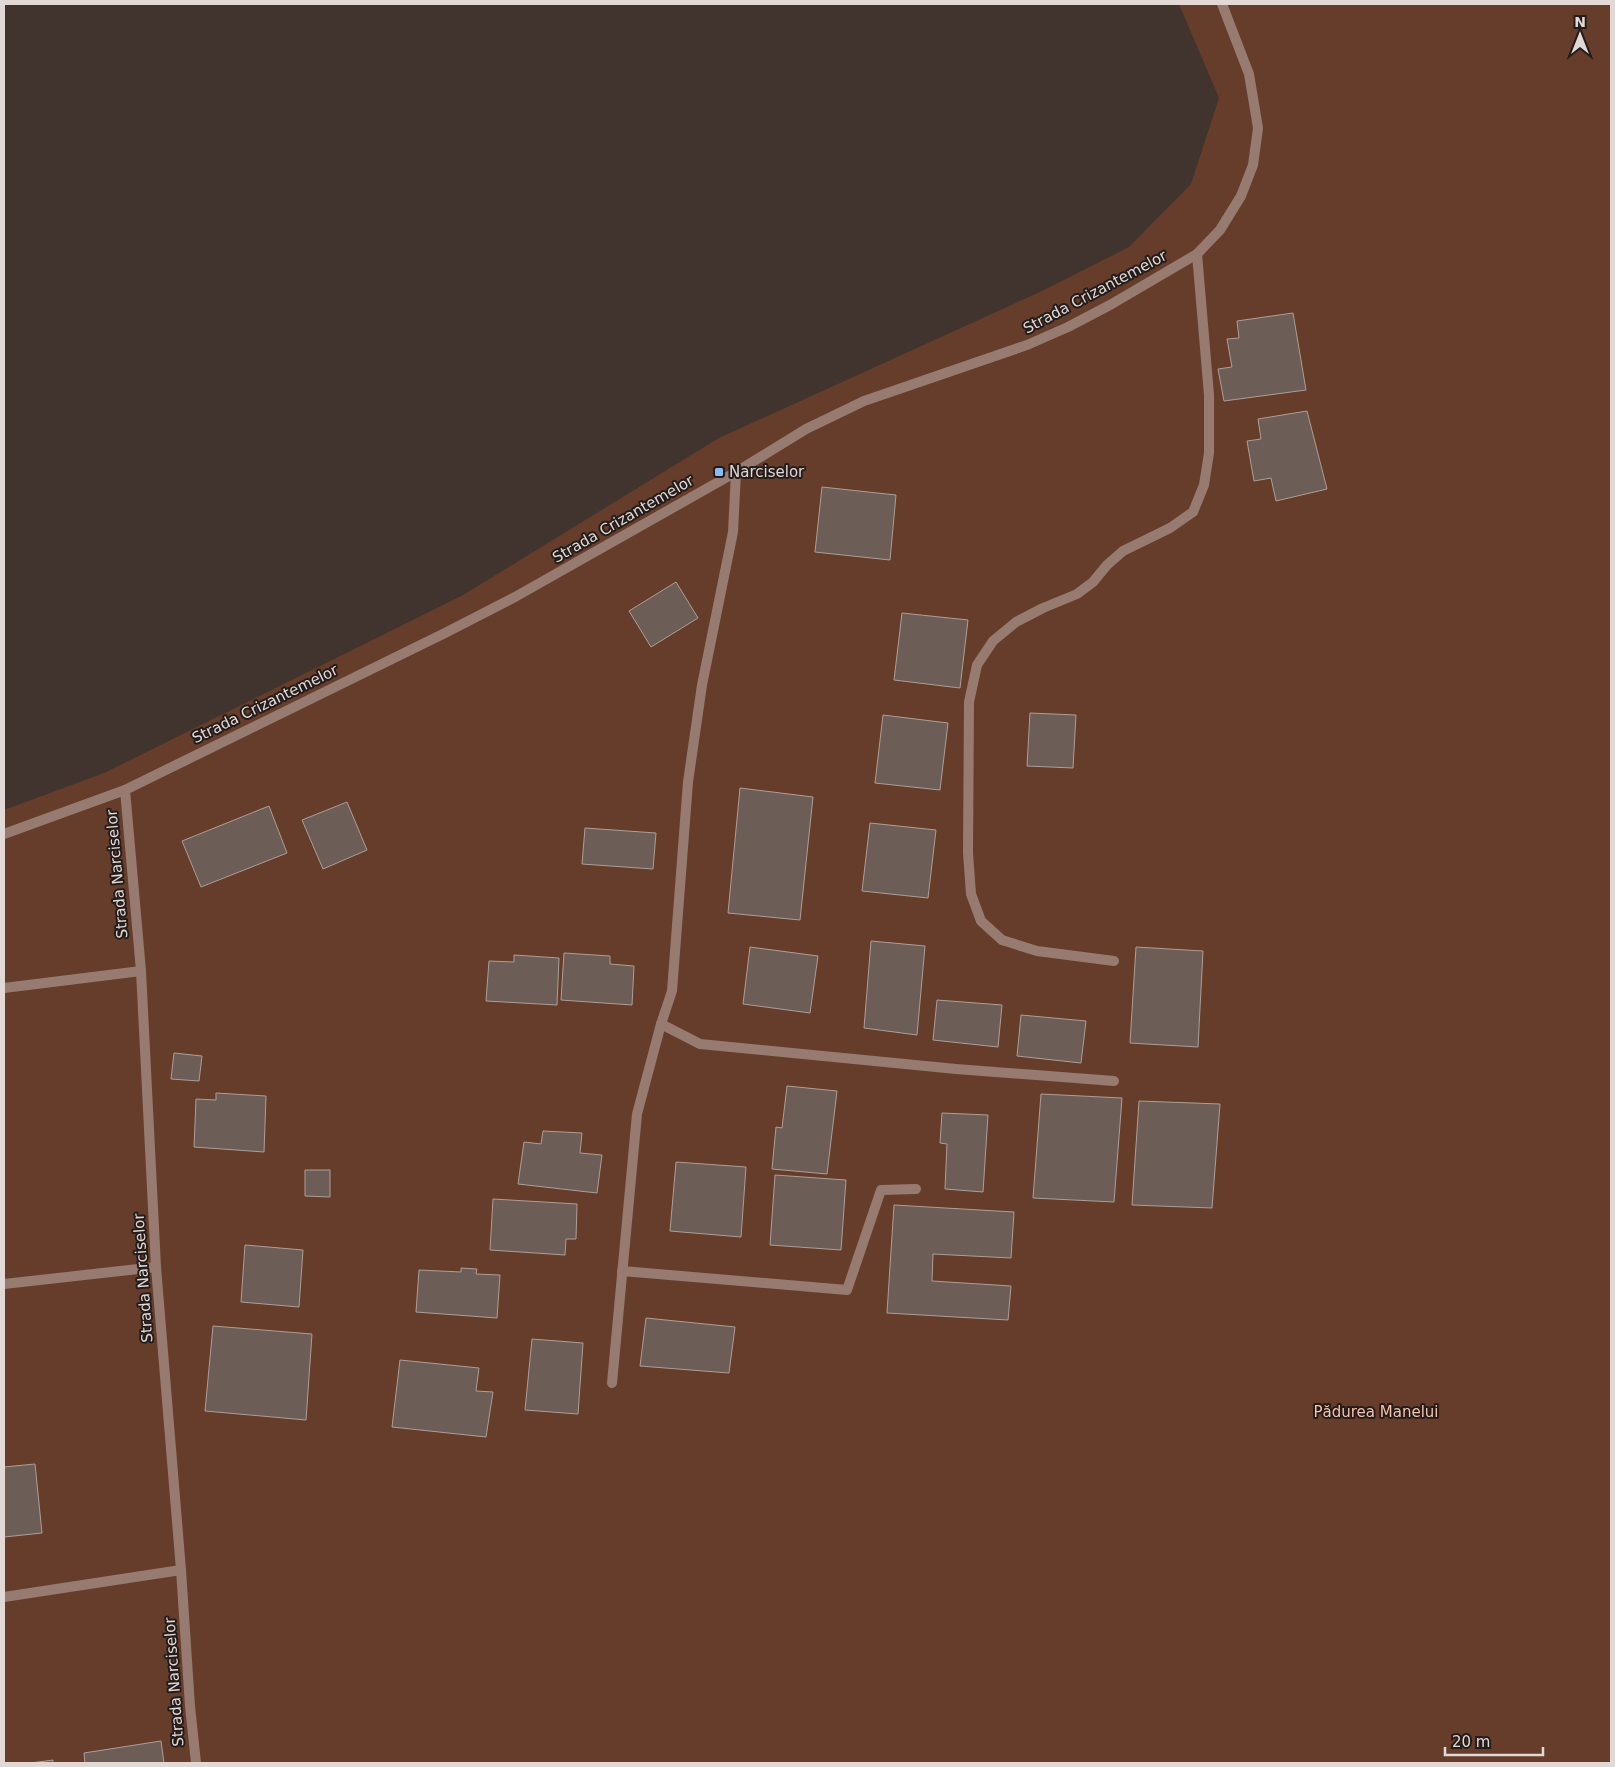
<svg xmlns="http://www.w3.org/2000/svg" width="1615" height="1767" viewBox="0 0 1615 1767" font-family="'DejaVu Sans',sans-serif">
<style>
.green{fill:#663d2b}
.building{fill:#6c5d56;stroke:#af9e97}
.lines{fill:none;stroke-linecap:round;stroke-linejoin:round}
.service{stroke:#977b70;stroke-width:10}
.minor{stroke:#977b70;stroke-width:10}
.tertiary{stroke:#977b70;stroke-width:10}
.poi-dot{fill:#87bbfb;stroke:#231c1a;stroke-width:2}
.labels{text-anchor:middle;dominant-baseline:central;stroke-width:4;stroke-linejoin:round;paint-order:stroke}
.street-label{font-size:15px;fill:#e2d8d5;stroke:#231c1a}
.poi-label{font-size:15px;fill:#e2d8d5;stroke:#231c1a;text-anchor:start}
.park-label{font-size:15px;fill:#f7c2ab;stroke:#231c1a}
</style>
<rect width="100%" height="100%" fill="#41332d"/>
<polygon class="green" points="1179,4 1611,4 1611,1763 4,1763 4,810 104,773 463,595 719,438 1042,291 1129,247 1191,184 1219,98"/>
<g class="building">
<polygon points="1293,313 1306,390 1224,401 1218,369 1232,367 1227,339 1239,338 1237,321"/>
<polygon points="1307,411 1327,489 1276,501 1271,478 1254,481 1247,441 1261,439 1258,419"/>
<polygon points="822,487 896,495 890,560 815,552"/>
<polygon points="676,582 698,618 651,647 629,611"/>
<polygon points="902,613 968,620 960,688 894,680"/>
<polygon points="1030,713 1076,715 1073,768 1027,766"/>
<polygon points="883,715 948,723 940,790 875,783"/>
<polygon points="740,788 813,797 800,920 728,913"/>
<polygon points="347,802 367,850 323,869 302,820"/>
<polygon points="269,806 287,853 201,887 182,841"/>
<polygon points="870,823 936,830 928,898 862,891"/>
<polygon points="585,828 656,833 653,869 582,864"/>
<polygon points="871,941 925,946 917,1035 864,1028"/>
<polygon points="750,947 818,956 810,1013 743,1004"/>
<polygon points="1136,947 1203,951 1198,1047 1130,1043"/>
<polygon points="564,953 610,956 610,964 634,966 632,1005 561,1000"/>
<polygon points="514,955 559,958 557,1005 486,1001 489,961 514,962"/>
<polygon points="937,1000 1002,1005 998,1047 933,1040"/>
<polygon points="1021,1015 1086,1021 1081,1063 1017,1056"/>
<polygon points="174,1053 202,1056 199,1081 171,1079"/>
<polygon points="787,1086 837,1091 827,1174 772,1169 776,1127 782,1128"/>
<polygon points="216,1093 266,1096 264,1152 194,1147 196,1099 216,1100"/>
<polygon points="1041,1094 1122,1098 1114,1202 1033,1198"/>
<polygon points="1139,1101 1220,1104 1212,1208 1132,1205"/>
<polygon points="942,1113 988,1115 983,1192 945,1189 947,1144 940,1143"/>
<polygon points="543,1131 582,1133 580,1153 602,1155 597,1193 518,1184 524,1142 541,1144"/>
<polygon points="676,1162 746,1167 741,1237 670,1231"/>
<polygon points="305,1170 330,1170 330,1197 305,1196"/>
<polygon points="775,1175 846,1180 841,1250 770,1245"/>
<polygon points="493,1199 577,1204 576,1239 566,1239 565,1255 490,1250"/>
<polygon points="894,1205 1014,1212 1011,1258 933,1254 932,1281 1011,1286 1008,1320 887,1313"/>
<polygon points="245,1245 303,1250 299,1307 241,1302"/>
<polygon points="461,1268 477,1269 476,1274 500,1275 497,1318 416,1312 419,1270 461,1272"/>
<polygon points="646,1318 735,1327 729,1373 640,1366"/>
<polygon points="213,1326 312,1334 306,1420 205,1411"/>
<polygon points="532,1339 583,1343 578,1414 525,1410"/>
<polygon points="400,1360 479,1368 476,1391 493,1392 486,1437 392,1427"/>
<polygon points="35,1464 42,1533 4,1537 4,1467"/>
<polygon points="161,1741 164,1763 85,1763 84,1753"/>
<polygon points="53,1760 53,1763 31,1763"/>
</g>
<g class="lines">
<g class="service">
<polyline points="1114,961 1037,951 1002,940 981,921 971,894 968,853 969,702 977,665 993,641 1016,622 1043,608 1077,594 1093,582 1107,565 1123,551 1170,528 1193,512 1204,485 1209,453 1209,395 1197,254"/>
<polyline points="4,988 141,971"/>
<polyline points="661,1024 700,1044 956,1069 1114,1081"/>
<polyline points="622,1271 847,1290 881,1190 916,1189"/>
<polyline points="4,1284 156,1267"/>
<polyline points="612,1383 637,1114 661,1024 672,991 688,782 702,685 733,532 736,472"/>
<polyline points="4,1597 181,1570"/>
</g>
<polyline class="minor" points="125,790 141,971 156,1267 181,1570 190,1706 196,1763"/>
<polyline class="tertiary" points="4,834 125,790 445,633 515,597 736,472 806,429 864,401 1027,345 1068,327 1110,305 1197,254 1220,230 1241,196 1253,165 1258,128 1249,74 1222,4"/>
</g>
<rect class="poi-dot" x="714" y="467" width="10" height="10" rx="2.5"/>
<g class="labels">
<g class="street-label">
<text transform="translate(1095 292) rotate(-28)">Strada Crizantemelor</text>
<text transform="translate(623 519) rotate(-30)">Strada Crizantemelor</text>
<text transform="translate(265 704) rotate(-26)">Strada Crizantemelor</text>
<text transform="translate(117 874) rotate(-95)">Strada Narciselor</text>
<text transform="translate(143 1278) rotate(-94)">Strada Narciselor</text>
<text transform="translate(174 1682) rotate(-94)">Strada Narciselor</text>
</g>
<g class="poi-label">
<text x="729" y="472">Narciselor</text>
</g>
<g class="park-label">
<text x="1376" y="1412">Pădurea Manelui</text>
</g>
</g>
<rect width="1615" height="1767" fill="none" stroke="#e2d8d5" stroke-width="10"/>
<g transform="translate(1580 35)" stroke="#231c1a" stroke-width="4" paint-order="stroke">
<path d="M0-4L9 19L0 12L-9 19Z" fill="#e2d8d5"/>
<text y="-8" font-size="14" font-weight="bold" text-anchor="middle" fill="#e2d8d5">N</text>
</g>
<path d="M1445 1747v8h98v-8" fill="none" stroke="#e2d8d5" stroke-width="2.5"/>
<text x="1452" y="1747" font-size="15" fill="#e2d8d5" stroke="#231c1a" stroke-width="4" paint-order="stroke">20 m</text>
</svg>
